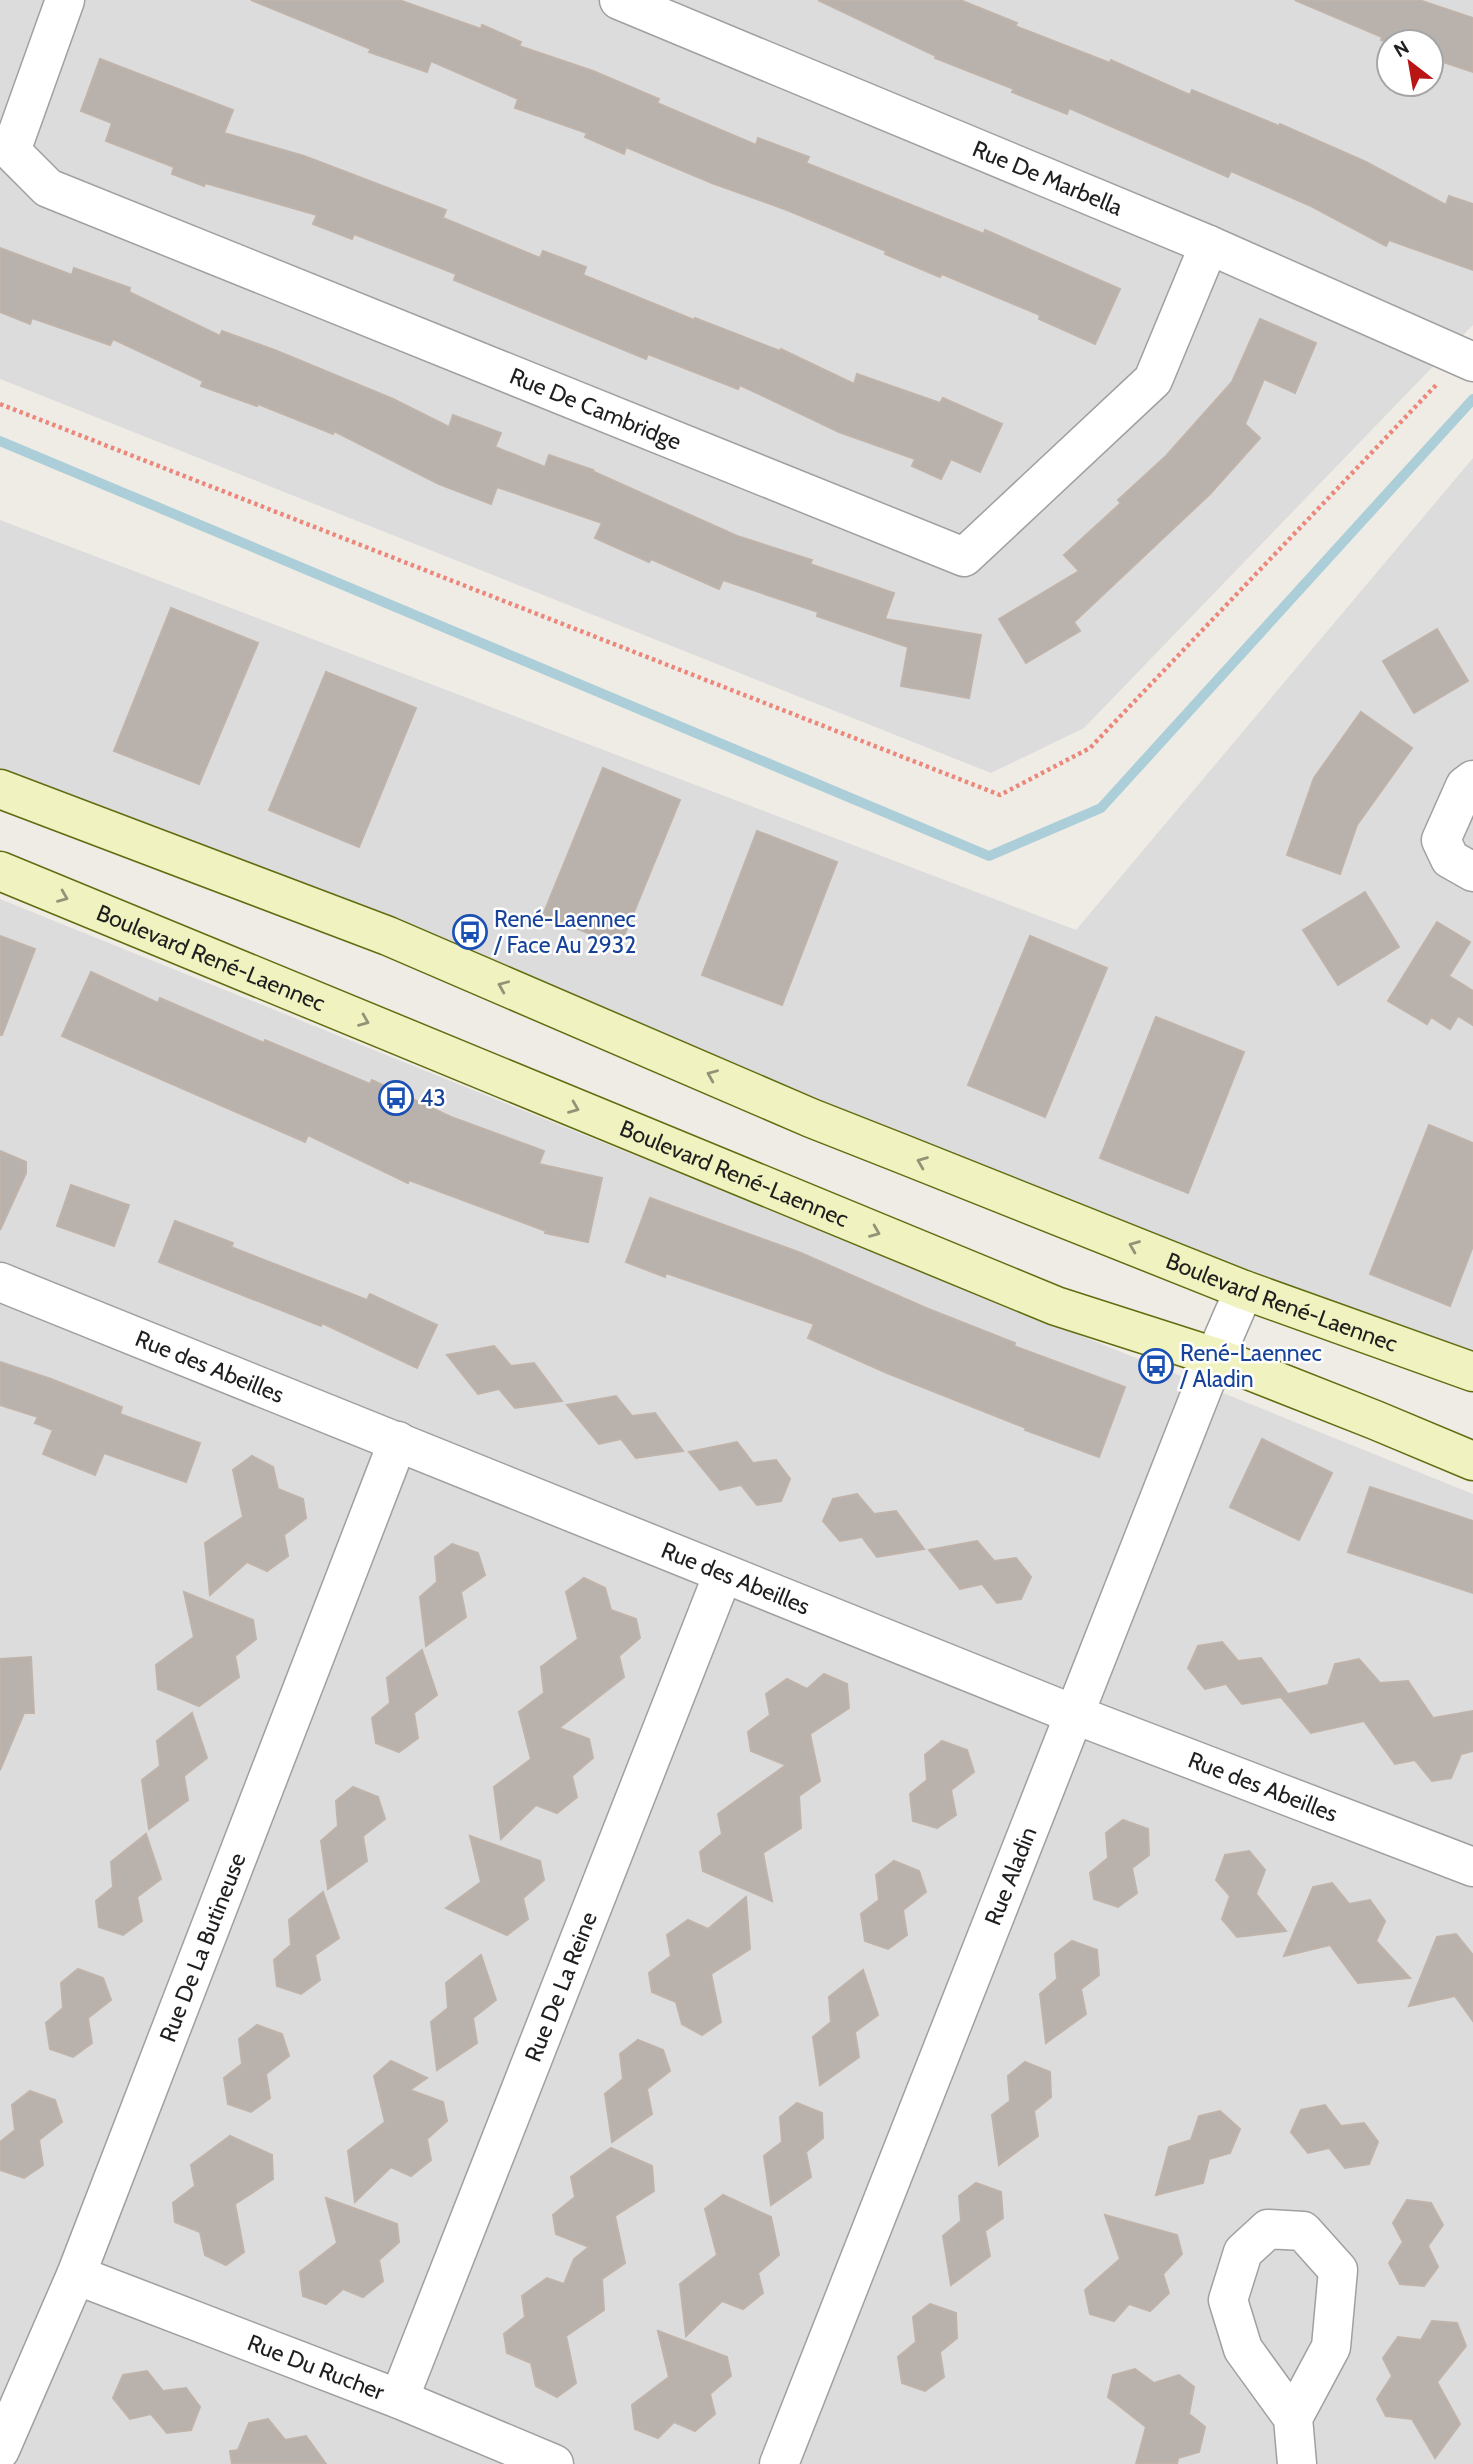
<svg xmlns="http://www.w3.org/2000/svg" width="1473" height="2464" viewBox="0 0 1473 2464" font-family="Cabin,sans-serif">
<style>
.residential{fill:#dddcdc;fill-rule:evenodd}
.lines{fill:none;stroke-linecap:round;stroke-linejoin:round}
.stream{stroke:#abced8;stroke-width:10}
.building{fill:#b8b1ac;stroke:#bfb3aa;stroke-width:2}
.street-casing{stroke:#a0a0a0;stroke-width:41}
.secondary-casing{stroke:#616c10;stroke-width:41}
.path{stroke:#ec877b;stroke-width:4.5;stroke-dasharray:3.5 3.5;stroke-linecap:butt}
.street{stroke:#fff;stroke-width:38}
.secondary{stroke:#f0f3c0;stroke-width:38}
.oneway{stroke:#929478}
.labels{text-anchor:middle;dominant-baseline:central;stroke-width:5;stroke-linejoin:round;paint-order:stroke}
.street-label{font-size:23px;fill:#1f1f1f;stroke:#fff}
.transit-label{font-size:23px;fill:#164399;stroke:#fff;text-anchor:start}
</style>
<rect width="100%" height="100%" fill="#efece6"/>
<g class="residential">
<path d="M 0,0 L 1473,0 L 1473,325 L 1084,728 L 991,773 L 0,379 ZM 1389,42 L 1431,42 L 1431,84 L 1389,84 Z"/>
<polygon points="1473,458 1473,1376 0,796 0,520 1076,930"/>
<polygon points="0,899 1473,1494 1473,2464 0,2464"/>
</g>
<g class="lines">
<polyline class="stream" points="0,441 989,856 1101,808 1473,399"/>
</g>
<g class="building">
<polygon points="251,0 399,0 481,29 482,25 521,42 519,46 593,71 659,99 657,103 756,145 758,138 809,157 806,163 984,234 985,230 1120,289 1095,344 1039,319 1040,315 942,274 940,277 885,254 886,251 787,210 712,183 626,147 624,154 585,137 587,133 515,108 518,99 431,61 427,72 369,52 371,49"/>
<polygon points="818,0 960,0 1017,23 1015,26 1110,63 1111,60 1190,95 1192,90 1279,126 1280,124 1366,162 1446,205 1449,196 1473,204 1473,270 1389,240 1386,246 1311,206 1231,171 1228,177 1069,108 1067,114 1012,92 1014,89 935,58 936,56"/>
<polygon points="1295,0 1419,0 1473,18 1473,72 1431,58 1431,42 1389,43 1381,40 1382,37"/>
<polygon points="100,59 233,110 224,133 304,156 446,210 443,218 540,258 543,251 586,267 583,275 694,320 695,318 780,351 781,349 854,384 857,374 940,403 943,398 1002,424 980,472 951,459 941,479 912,466 915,459 839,432 740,385 738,389 648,354 646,359 454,280 456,274 354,234 352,239 313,224 317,215 205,183 204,186 172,174 174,167 106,141 112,123 81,111"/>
<polygon points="0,248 72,275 74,268 130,288 129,292 220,336 222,331 277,351 393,399 449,427 453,415 501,433 495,447 545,467 549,455 593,470 592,471 737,536 812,560 810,564 894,593 885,619 981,635 969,698 901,686 908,647 817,616 818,612 723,580 719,589 651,559 649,562 595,538 602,523 497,487 491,504 439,484 334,431 333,434 258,404 257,406 201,386 203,381 113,339 110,345 32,318 30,324 0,312"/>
<polygon points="1260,319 1316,343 1295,393 1264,379 1245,424 1260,438 1210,494 1074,622 1080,631 1026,663 999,619 1079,571 1064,555 1121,503 1118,500 1166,456 1232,382"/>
<polygon points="171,608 258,643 199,784 114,751"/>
<polygon points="1437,629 1468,681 1414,713 1383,661"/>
<polygon points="326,672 416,708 359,847 269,810"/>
<polygon points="1361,712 1412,748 1357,825 1340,874 1287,855 1314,778"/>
<polygon points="603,768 680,800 620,946 543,915"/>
<polygon points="757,831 837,862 782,1005 702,975"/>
<polygon points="1365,892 1399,947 1338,985 1303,930"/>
<polygon points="1437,922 1470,942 1449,976 1473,991 1473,1025 1458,1016 1450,1029 1431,1017 1427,1024 1388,1001"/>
<polygon points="0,936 35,949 2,1035 0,1035"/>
<polygon points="1030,936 1107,968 1045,1117 968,1085"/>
<polygon points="91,972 158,1003 160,998 264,1043 265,1040 370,1084 372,1080 451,1117 544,1151 539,1164 602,1178 588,1242 545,1233 546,1231 409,1180 408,1183 308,1135 305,1142 62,1036"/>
<polygon points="1156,1017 1244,1052 1188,1193 1100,1158"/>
<polygon points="1429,1125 1473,1143 1473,1246 1450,1306 1370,1274"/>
<polygon points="0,1151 26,1162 26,1173 0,1230"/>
<polygon points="71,1185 129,1205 114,1246 57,1226"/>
<polygon points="650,1198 801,1253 926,1308 1015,1343 1014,1346 1125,1387 1099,1457 1025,1430 1026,1428 887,1373 808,1338 814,1324 666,1273 665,1277 626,1262"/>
<polygon points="175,1221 233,1243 231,1247 367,1300 370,1294 437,1325 417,1368 322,1323 321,1326 159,1262"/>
<polygon points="494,1346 511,1366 534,1363 562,1401 515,1408 499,1389 478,1394 447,1355"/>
<polygon points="0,1362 51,1379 122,1407 120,1414 200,1443 186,1482 104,1453 95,1475 43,1454 53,1430 35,1423 38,1417 0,1405"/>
<polygon points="616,1396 632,1416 655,1413 683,1451 636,1458 621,1439 599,1444 567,1405"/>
<polygon points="1262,1439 1332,1473 1299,1540 1230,1507"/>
<polygon points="737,1442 753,1463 776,1460 790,1479 781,1501 757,1505 741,1485 720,1490 689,1452"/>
<polygon points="252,1456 273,1467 278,1489 303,1499 306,1518 284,1535 288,1556 267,1571 247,1562 210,1595 205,1543 243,1517 233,1470"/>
<polygon points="1370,1487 1473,1521 1473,1593 1348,1552"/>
<polygon points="857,1494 874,1514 896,1511 924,1549 877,1557 862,1537 840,1541 823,1521 833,1499"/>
<polygon points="977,1541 994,1561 1016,1558 1031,1577 1021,1599 997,1603 982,1584 960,1589 929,1550"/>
<polygon points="452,1544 478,1553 485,1575 461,1592 466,1617 426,1646 420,1597 437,1582 435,1557"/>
<polygon points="584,1578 605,1588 611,1610 636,1619 640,1638 619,1656 624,1677 559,1728 589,1739 593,1758 572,1776 577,1797 557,1813 536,1805 501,1839 494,1787 531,1759 519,1712 544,1693 541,1667 578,1639 566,1592"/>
<polygon points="184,1592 253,1620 256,1639 235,1656 239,1677 199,1706 158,1689 156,1665 194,1637"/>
<polygon points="1222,1642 1238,1661 1261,1658 1288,1694 1328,1685 1335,1664 1359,1659 1380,1683 1408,1681 1433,1718 1473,1711 1473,1751 1461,1754 1451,1778 1432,1781 1415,1760 1395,1764 1364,1721 1311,1733 1281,1697 1242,1704 1226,1684 1205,1689 1188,1668 1198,1646"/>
<polygon points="422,1650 437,1695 414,1713 418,1738 399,1752 376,1743 372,1718 390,1703 387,1678"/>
<polygon points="31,1657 34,1713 24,1713 0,1770 0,1659"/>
<polygon points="824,1674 847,1684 849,1708 810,1734 820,1781 799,1796 801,1828 763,1853 772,1901 703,1871 700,1852 722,1834 718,1814 786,1765 751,1751 748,1732 770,1715 766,1694 787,1679 807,1689"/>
<polygon points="192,1713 207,1758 184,1776 188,1800 149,1829 142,1780 160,1766 157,1741"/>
<polygon points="942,1741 967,1750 974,1772 951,1790 956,1815 937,1828 913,1821 910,1794 927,1780 925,1755"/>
<polygon points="353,1787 378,1797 385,1819 363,1836 367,1861 328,1889 321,1841 338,1826 336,1801"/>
<polygon points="1123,1820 1148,1829 1149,1855 1132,1868 1137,1893 1118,1907 1094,1899 1090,1873 1108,1858 1106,1833"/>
<polygon points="146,1834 161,1879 137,1897 142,1921 123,1935 99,1927 96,1901 113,1887 111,1862"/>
<polygon points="470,1836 540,1861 544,1880 523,1898 528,1919 507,1935 446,1908 481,1882"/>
<polygon points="1249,1851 1265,1870 1256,1894 1286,1931 1237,1937 1222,1919 1230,1896 1216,1880 1225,1855"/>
<polygon points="894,1861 919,1871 926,1892 903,1910 907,1935 888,1949 865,1941 861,1914 879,1900 876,1875"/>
<polygon points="1332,1883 1349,1904 1370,1900 1385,1921 1376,1941 1410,1978 1358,1983 1330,1945 1284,1956 1313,1887"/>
<polygon points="323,1892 339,1938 315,1955 320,1980 301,1994 277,1986 274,1960 291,1945 289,1920"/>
<polygon points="746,1897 750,1949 711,1974 721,2022 702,2035 682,2024 676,2002 652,1992 649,1973 671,1956 667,1935 688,1920 708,1929"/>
<polygon points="1456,1934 1473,1955 1473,2021 1455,1996 1409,2006 1437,1937"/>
<polygon points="1072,1941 1097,1950 1099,1975 1081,1989 1086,2014 1046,2043 1040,1994 1057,1979 1055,1954"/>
<polygon points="481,1955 496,2000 473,2018 477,2043 437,2070 431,2022 448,2008 446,1983"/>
<polygon points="78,1969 103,1978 111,2000 88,2018 92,2043 73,2057 50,2049 46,2023 63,2008 61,1983"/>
<polygon points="863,1970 878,2015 855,2032 859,2057 820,2085 813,2037 831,2022 829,1997"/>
<polygon points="257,2025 282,2034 289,2056 266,2074 270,2098 251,2112 228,2104 224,2078 242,2064 239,2039"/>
<polygon points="638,2040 663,2050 670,2071 647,2089 652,2114 612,2142 605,2094 623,2079 620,2054"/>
<polygon points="391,2061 427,2078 410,2090 443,2102 447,2121 427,2139 431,2160 411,2176 391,2167 355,2202 348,2151 385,2122 374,2076"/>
<polygon points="1025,2062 1050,2072 1051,2097 1034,2111 1038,2136 999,2165 992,2115 1010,2101 1008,2076"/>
<polygon points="30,2091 55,2100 62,2122 39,2140 43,2165 24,2178 0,2170 0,2142 15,2130 12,2105"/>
<polygon points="797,2103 822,2113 823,2138 806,2152 811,2177 771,2205 764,2156 782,2142 780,2117"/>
<polygon points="1325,2105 1341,2126 1364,2123 1378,2142 1369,2164 1345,2168 1329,2148 1308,2153 1291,2132 1301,2110"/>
<polygon points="1220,2111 1240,2129 1230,2153 1209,2159 1203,2183 1156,2195 1169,2147 1191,2140 1199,2116"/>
<polygon points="230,2136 272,2155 273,2179 235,2204 244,2252 226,2265 205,2255 200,2232 175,2222 173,2203 195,2186 191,2165"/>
<polygon points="611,2148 652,2166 654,2191 615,2216 625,2263 602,2279 604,2310 566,2336 576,2383 557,2397 536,2386 531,2363 507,2353 504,2334 525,2317 522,2296 547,2278 564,2284 574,2259 589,2247 556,2234 553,2215 575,2197 571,2177"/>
<polygon points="976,2183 1001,2192 1003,2218 985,2231 990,2256 951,2285 943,2236 961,2221 959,2196"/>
<polygon points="723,2195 771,2217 779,2255 758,2273 763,2293 743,2309 722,2301 686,2336 680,2284 717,2255 705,2209"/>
<polygon points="326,2198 397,2224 399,2242 379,2260 383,2281 363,2297 343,2289 326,2304 303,2296 300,2272 337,2243"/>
<polygon points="1407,2200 1431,2203 1443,2225 1428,2246 1438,2267 1424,2286 1400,2284 1389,2263 1403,2242 1393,2223"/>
<polygon points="1105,2215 1177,2235 1182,2254 1163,2274 1169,2293 1150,2311 1129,2304 1114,2321 1090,2314 1085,2290 1120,2259"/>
<polygon points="930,2304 956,2313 957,2338 940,2352 944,2377 925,2391 902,2383 898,2357 916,2342 913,2317"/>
<polygon points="1432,2321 1457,2323 1466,2346 1437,2382 1460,2424 1435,2458 1412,2419 1386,2416 1377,2399 1392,2376 1383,2358 1398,2337 1421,2340"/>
<polygon points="658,2331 727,2357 731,2376 710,2394 715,2414 695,2431 674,2422 658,2438 635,2429 632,2405 669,2377"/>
<polygon points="1135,2369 1154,2383 1179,2375 1194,2387 1189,2414 1205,2427 1199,2452 1178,2458 1177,2464 1136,2464 1146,2427 1108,2397 1113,2375"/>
<polygon points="147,2371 163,2391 186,2388 200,2407 191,2430 167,2433 151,2414 130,2419 113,2398 123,2375"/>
<polygon points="268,2419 285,2440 306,2436 326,2464 232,2464 230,2451 238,2450 249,2423"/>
</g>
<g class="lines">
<g class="street-casing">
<g id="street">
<path id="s1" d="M 65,0 L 11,151 L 48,188 L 964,557 L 1153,380 L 1209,245"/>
<path id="s2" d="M 619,0 L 1209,245 L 1473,362"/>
<polyline points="1473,780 1465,786 1441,840 1450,859 1473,872"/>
<path id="s3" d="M 0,1282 L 1073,1714 L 1473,1867"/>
<path id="s4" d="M 76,2275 L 399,2399 L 554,2464"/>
<path id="s5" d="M 399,2399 L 723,1574"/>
<polyline points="1293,2418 1331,2347 1338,2270 1303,2231 1268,2229 1243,2252 1228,2300 1243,2349 1293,2418 1297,2464"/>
<path id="s6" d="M 0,2450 L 76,2275 L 398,1441"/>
<path id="s7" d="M 779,2464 L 1215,1357 L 1244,1290"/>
</g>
</g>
<g class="secondary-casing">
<g id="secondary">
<path id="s8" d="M 0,789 L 388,936 L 811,1118 L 900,1153 L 1244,1290 L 1473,1372"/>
<path id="s9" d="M 0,871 L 1056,1306 L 1215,1357 L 1375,1420 L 1473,1461"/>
</g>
</g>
<polyline class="path" points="0,404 1000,795 1090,748 1438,383"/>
<use href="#street" class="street"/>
<use href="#secondary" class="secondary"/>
</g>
<defs><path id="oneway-chevron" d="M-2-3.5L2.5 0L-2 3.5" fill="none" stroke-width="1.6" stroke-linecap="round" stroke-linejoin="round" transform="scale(1.75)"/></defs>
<g class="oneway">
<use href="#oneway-chevron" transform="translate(63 897) rotate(22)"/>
<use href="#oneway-chevron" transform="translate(503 986) rotate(-157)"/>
<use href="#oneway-chevron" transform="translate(364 1021) rotate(22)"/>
<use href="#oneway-chevron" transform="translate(712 1075) rotate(-157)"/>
<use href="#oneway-chevron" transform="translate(574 1108) rotate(22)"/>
<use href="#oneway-chevron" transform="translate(922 1162) rotate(-158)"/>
<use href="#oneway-chevron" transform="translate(875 1232) rotate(22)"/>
<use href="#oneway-chevron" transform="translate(1134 1246) rotate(-158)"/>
</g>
<defs>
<g id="bus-ring" transform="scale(1.75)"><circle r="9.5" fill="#fff" stroke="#1a4fb4" stroke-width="1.5"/><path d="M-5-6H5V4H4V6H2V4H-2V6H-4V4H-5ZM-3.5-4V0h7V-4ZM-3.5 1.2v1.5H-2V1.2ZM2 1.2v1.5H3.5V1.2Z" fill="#1a4fb4"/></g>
</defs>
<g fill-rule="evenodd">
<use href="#bus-ring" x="470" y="932"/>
<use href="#bus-ring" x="396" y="1098"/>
<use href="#bus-ring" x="1156" y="1366"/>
</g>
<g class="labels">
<g class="street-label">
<text stroke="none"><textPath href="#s2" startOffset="464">Rue De Marbella</textPath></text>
<text stroke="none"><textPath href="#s1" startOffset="803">Rue De Cambridge</textPath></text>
<text stroke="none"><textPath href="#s9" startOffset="228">Boulevard René-Laennec</textPath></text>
<text stroke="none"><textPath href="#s9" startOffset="794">Boulevard René-Laennec</textPath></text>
<text stroke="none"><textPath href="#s8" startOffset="1381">Boulevard René-Laennec</textPath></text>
<text stroke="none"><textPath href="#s3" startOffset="226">Rue des Abeilles</textPath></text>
<text stroke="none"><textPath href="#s3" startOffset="793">Rue des Abeilles</textPath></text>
<text stroke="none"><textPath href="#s3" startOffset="1360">Rue des Abeilles</textPath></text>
<text stroke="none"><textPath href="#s7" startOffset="632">Rue Aladin</textPath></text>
<text stroke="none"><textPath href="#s6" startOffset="542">Rue De La Butineuse</textPath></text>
<text stroke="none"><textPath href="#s5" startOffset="443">Rue De La Reine</textPath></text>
<text stroke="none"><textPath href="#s4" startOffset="257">Rue Du Rucher</textPath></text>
</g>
<g class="transit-label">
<text x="494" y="919">René-Laennec<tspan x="494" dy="26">/ Face Au 2932</tspan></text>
<text x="420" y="1098">43</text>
<text x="1180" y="1353">René-Laennec<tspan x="1180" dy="26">/ Aladin</tspan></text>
</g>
</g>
<g transform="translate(1410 63) rotate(329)"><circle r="33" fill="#ffffff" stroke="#a5a5a5" stroke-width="2"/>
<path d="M0-5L12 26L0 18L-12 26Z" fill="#b91515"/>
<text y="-10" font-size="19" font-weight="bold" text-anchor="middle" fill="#1f1f1f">N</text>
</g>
</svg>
